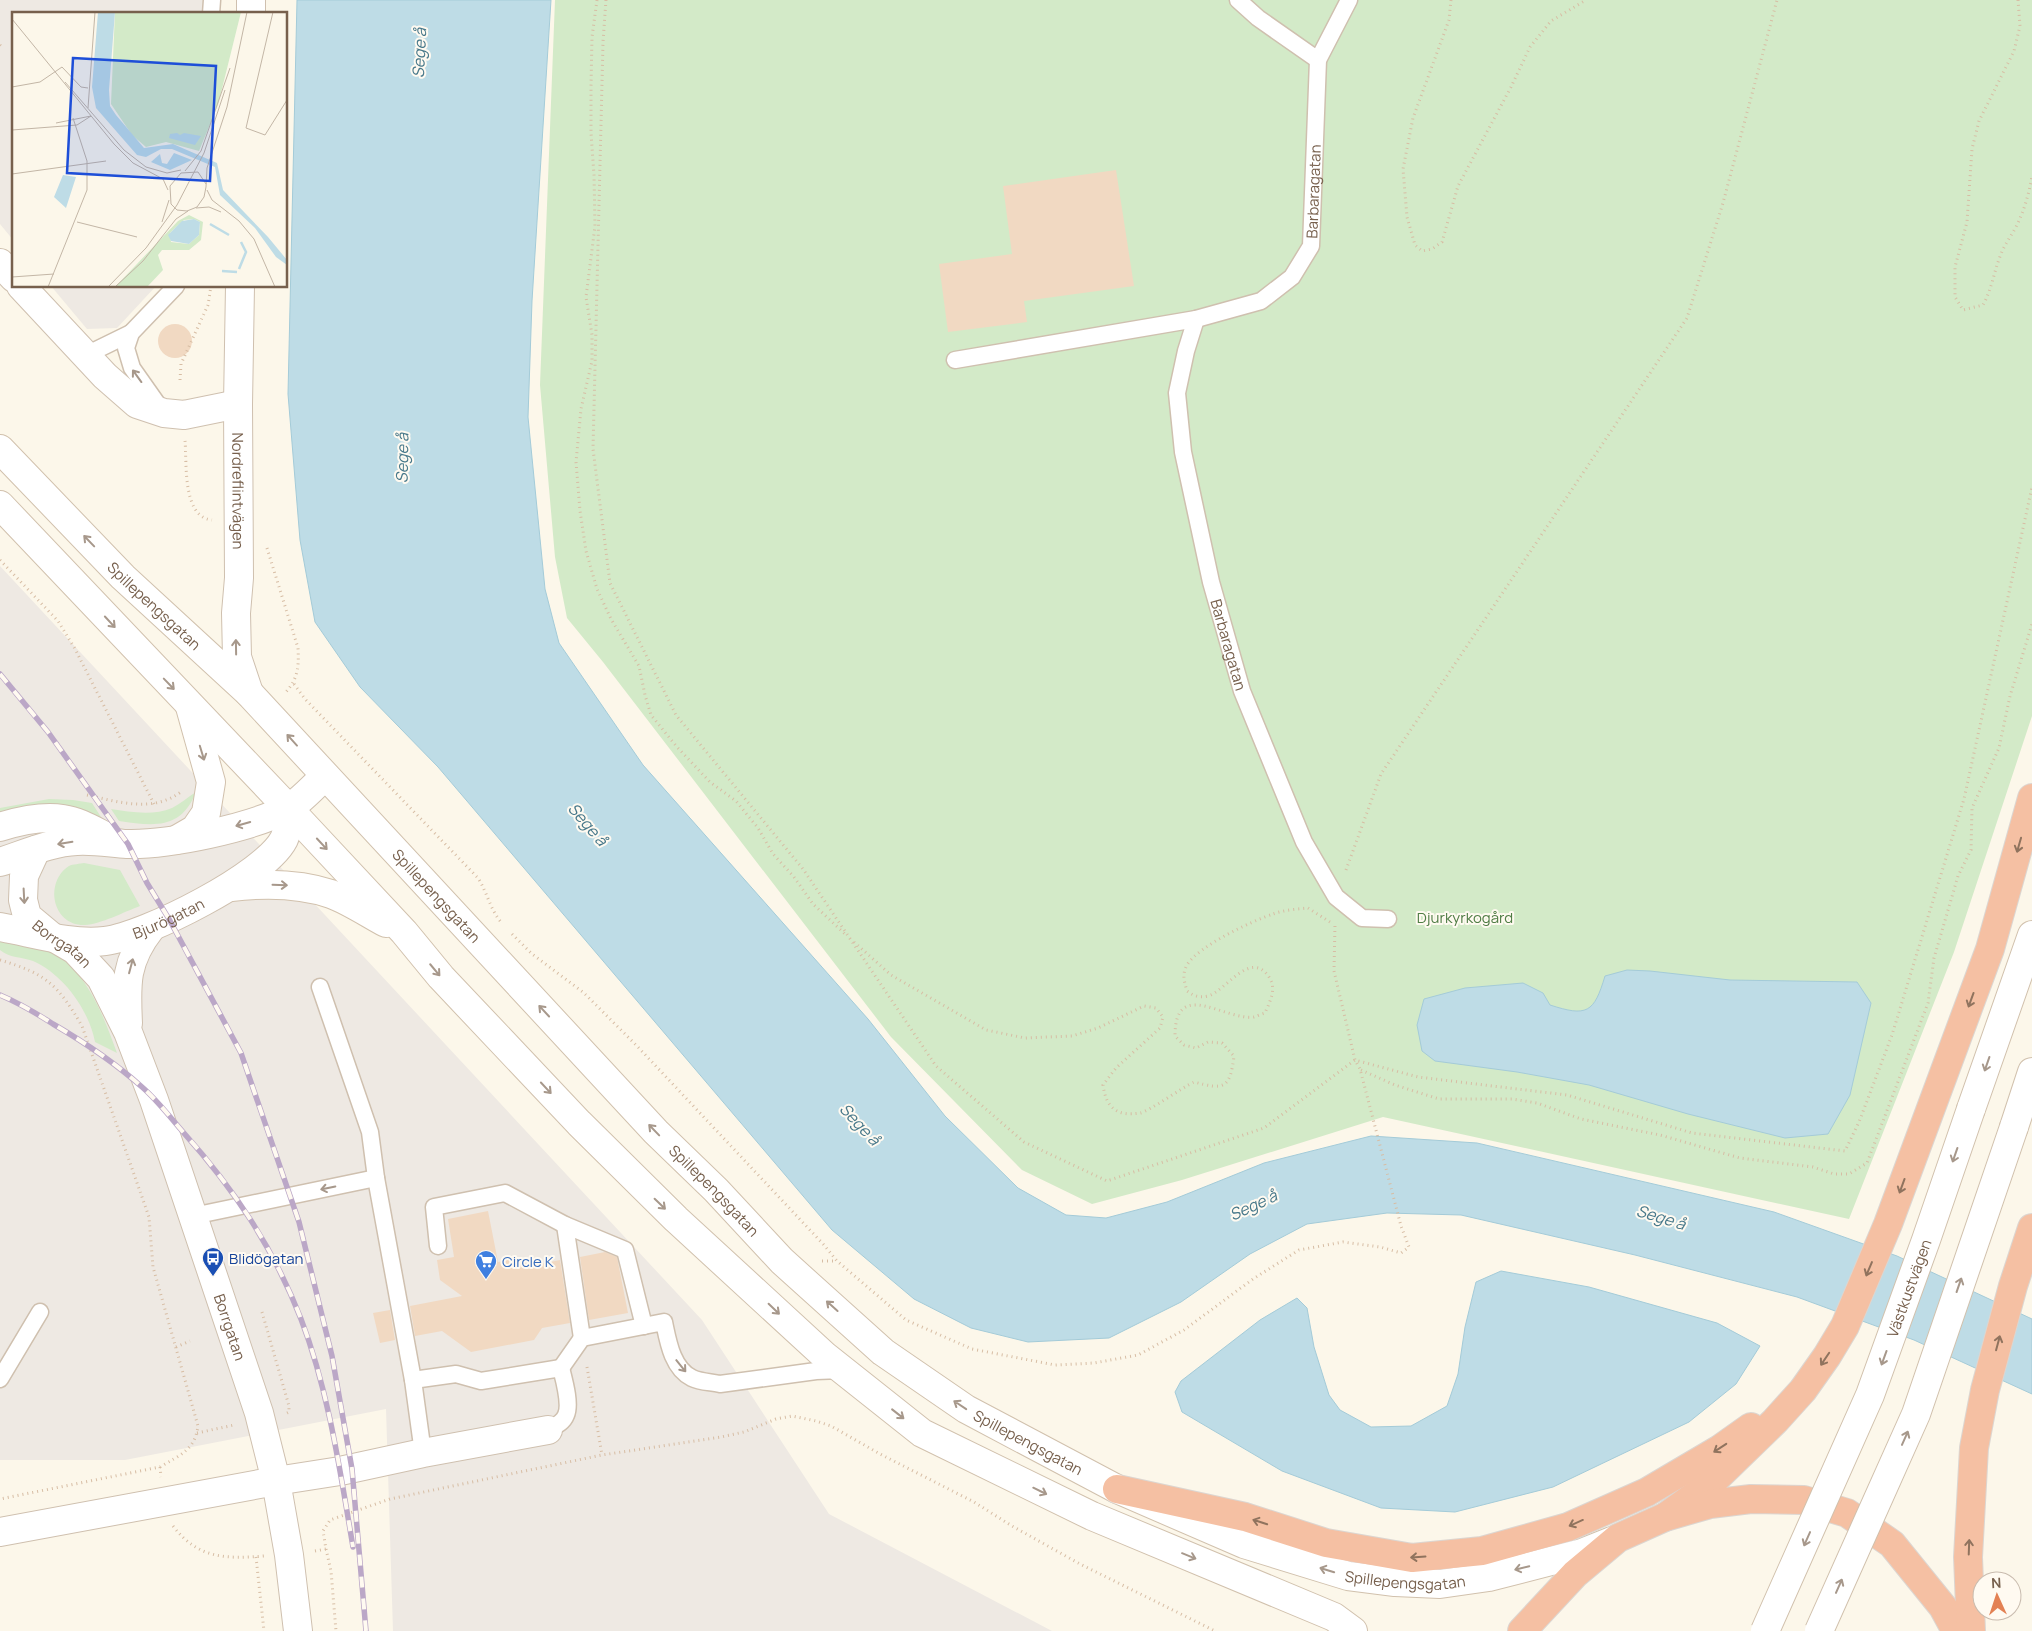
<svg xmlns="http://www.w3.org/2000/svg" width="2032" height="1631" viewBox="0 0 2032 1631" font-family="Manrope,sans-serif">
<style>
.industrial{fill:#eee9e3}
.green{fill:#d3eac8}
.water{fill:#bedce6;stroke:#a4cbd8}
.building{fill:#f1d9c2}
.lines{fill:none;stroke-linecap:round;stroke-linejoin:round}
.lane-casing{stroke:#cfc0af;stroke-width:19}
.street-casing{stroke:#cfc0af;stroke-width:30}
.secondary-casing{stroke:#d1c1ad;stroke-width:30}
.highway-casing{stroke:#dcd6d1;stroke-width:30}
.path{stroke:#d7bda4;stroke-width:3;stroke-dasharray:1 4;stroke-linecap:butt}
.lane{stroke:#fff;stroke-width:16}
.street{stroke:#fff;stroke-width:28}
.secondary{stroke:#fff;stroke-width:28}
.highway{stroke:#f5c0a3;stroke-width:28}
.rail-casing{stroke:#bba7c7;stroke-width:5.5}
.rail{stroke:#fffaf1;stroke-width:4;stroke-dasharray:11;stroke-linecap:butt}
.secondary-bridge-casing{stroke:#d1c1ad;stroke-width:30;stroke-linecap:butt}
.secondary-bridge{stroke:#fff;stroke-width:28}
.oneway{stroke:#a7988b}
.oneway2{stroke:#90735e}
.labels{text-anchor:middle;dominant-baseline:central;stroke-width:4;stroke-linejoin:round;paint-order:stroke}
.street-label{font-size:15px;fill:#77604d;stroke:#fffaf1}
.park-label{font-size:15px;fill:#507d45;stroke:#fffaf1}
.transit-label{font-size:15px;fill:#164399;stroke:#fffaf1;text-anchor:start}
.shop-label{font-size:15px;fill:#366cbe;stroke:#fffaf1;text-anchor:start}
.water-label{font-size:16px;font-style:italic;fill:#47788a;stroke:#fffaf1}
.inset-river{fill:none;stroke:#bedce6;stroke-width:2.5}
.inset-road{fill:none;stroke:#c3b6a6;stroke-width:1}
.view{fill:#1d4ed8;fill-opacity:0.15;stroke:#1d4ed8;stroke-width:2.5}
.inset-edge{fill:none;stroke:#77604d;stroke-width:2.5}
</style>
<rect width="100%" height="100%" fill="#fcf7ea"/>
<g class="industrial">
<polygon points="0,0 209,0 207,14 14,14 14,241 0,224"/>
<polygon points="51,286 156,286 117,328 87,329"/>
<polygon points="0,566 702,1320 829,1514 1052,1631 393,1631 386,1409 125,1460 0,1460"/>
</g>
<g class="green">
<polygon points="555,0 2032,0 2032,716 1954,952 1849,1219 1383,1117 1182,1180 1092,1204 1022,1170 891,1037 603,662 567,618 555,557 540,385"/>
<path d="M 196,792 C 181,830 154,826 119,821 L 111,809 C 130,812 153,816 172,808 C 180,804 188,797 196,792 Z"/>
<polygon points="49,799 73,800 92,803 101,817 70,809 0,819 0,808"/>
<path d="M 84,863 L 120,870 L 140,906 C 124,912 101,924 85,925 C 52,926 44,882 69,866 C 73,864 80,864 84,863 Z"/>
<path d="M 0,937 C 14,941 31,943 45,949 C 86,966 103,1015 117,1053 L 95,1042 C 89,1010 63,974 33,961 C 22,957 9,958 0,950 Z"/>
</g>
<g class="water">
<polygon points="297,0 551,0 532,301 528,417 545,589 559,643 643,765 868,1019 945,1116 1018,1188 1066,1215 1106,1218 1167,1202 1264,1163 1371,1136 1477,1143 1774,1212 1897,1256 2032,1319 2032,1394 1914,1340 1797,1297 1635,1255 1461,1215 1387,1213 1307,1224 1250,1254 1181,1302 1109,1338 1028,1342 971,1328 914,1299 832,1230 438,767 360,687 315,622 300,540 288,394"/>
<path d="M 1627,970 L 1650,971 L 1730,980 L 1857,982 L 1871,1003 L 1850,1095 L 1828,1134 L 1785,1138 L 1688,1114 L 1589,1085 L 1517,1072 L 1435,1061 L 1422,1051 L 1417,1025 L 1424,999 L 1465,988 L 1523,983 L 1543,993 L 1550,1005 C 1587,1017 1594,1013 1605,976 Z"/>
<polygon points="1501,1271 1589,1287 1717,1323 1760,1346 1736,1384 1689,1422 1553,1487 1455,1512 1381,1508 1282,1471 1182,1412 1175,1392 1181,1381 1260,1320 1297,1298 1307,1308 1314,1347 1329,1395 1340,1410 1371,1427 1411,1426 1447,1406 1458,1374 1465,1327 1476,1282"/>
</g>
<g class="building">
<polygon points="1116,170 1134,286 1024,301 1027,322 948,332 939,264 1012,254 1003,186"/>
<circle cx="175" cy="341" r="17"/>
<polygon points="488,1211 498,1262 518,1258 530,1266 560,1260 570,1323 542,1328 534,1340 471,1352 442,1331 415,1336 410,1306 462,1296 440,1280 437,1260 454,1257 448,1219"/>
<polygon points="605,1252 617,1257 628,1313 589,1320 580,1257"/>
<polygon points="390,1310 395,1340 380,1343 373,1313"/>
</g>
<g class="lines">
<g class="lane-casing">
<g id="lane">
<polyline points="1238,0 1258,18 1318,60"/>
<polyline points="211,14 212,0"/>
<path id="s1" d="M 1196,319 L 1186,351 L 1177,393 L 1183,452 L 1211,582 L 1242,691 L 1304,842 L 1336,897 L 1362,918 L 1388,919"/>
<polyline points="86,355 131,333"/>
<path id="s2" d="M 955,360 L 1196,319 L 1261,301 L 1292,277 L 1311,246 L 1318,60 L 1349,0"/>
<polyline points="163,412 132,368 126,348 131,333 176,286"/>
<polyline points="320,987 370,1132 376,1178 413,1380 423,1453"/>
<polyline points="193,1216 376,1178"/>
<polyline points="565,1225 582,1338"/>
<polyline points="438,1246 434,1207 505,1193 565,1225 625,1250 644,1326"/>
<path d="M 561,1368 L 582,1338 L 664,1322 C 668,1341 672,1368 692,1378 C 700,1382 711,1382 720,1384 L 816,1371 L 842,1370"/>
<polyline points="0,1379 40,1312"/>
<path d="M 413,1380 L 456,1374 L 481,1381 L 561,1368 C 564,1380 571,1404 566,1415 C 563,1423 555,1426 548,1430"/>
</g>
</g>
<g class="street-casing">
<g id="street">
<polyline points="251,14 251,0"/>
<polyline points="0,263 14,278"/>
<polyline points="21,286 105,376 137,404 164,413 184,415 238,404"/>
<path id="s3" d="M 240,286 L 238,404 L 239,578 L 236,613 L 237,657 L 249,693"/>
<path d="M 0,827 C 19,821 43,816 63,819 C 78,821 93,830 107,837"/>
<path id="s4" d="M 36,850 L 24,876 L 23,900 L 27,916 L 51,936 L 75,950 L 101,978 L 128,1032 L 154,1100 L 259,1413 L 276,1481 L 289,1555 L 298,1631"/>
<path d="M 0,862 C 25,854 51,842 77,841 C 94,840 111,843 127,844 C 170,845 249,828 287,809 C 299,803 314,786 325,776"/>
<path id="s5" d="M 0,927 C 34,933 71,945 105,941 C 146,936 266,875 284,839 C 288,831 288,818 289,809"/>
<path d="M 128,1023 C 126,984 125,961 151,928"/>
<polyline points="0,1532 276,1481 340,1471 423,1453 548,1430"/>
</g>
</g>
<g class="secondary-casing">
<g id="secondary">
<path id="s6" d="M 0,449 L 123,577 L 249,693 L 656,1132 L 716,1190 L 782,1261 L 883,1352 L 966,1409 L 1117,1489 L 1244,1544 L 1348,1576 L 1395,1582 L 1440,1584 L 1489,1577 L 1582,1553 L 1612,1541"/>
<polyline points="0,505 289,809 404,932 441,977 579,1123 676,1219 825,1356 922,1433 1092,1516 1334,1617 1353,1631"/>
<polyline points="176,840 195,829 206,813 211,782 190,707"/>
<path d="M 231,887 C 265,883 299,883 331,894 C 350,901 369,914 386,923"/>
<polyline points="1971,1109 2032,935"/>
<polyline points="2014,1127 2032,1072"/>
</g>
</g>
<g class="highway-casing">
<g id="highway">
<polyline points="1117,1489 1245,1517 1326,1543 1412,1558 1482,1551 1568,1527 1647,1492 1720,1449 1751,1427"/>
<polyline points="1665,1517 1708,1486 1775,1421 1803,1390 1827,1356 1845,1326 1888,1224 1990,949 2032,798"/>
<polyline points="1522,1631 1575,1574 1618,1538 1665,1517 1710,1504 1751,1499 1804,1500 1847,1513 1892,1544 1943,1607 1956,1631"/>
<polyline points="1971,1631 1968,1557 1974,1448 1985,1390 2013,1286 2032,1228"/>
</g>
</g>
<g class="path">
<polyline points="597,0 592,37 591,86 591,133 594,175 595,226 586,297 592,335 592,361 581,409 576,462 580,511 586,551 597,589 611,619 639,666 645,695 651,715 677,747 710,782 736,801 758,828 773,854 794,877 813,904 846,935"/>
<polyline points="606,0 603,42 593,449 610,583 676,715 803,869 936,1066 1024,1142 1107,1181 1264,1128 1355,1060 1418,1077 1567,1095 1692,1133 1845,1151 1859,1122 1892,1035 1964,799 2032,487"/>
<polyline points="1451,0 1449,20 1413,118 1403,169 1407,217 1415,245 1422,251 1432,249 1442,242 1458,186 1511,87 1530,47 1551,21 1586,0"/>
<path d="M 2018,0 L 2020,26 L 2014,51 L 1979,121 L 1972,149 L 1967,222 L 1955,267 L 1955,297 L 1963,310 L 1983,305 C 1992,289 1994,271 2001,254 C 2005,244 2011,236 2016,227 C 2024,211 2029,194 2032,176"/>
<polyline points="0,45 3,48"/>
<polyline points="180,380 181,364 208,305 211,286"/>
<path d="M 185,441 C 187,463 182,517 212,520"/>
<path d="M 267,548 L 298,648 C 299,667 298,679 285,693"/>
<polyline points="0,560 58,621 74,647 154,804"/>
<path d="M 294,684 L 305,699 L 478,878 C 487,892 490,909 501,922"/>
<path d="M 87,795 C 119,802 152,813 181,792"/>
<polyline points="1346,870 1381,774 1687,318 1723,203 1777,0"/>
<polyline points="512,934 532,954 584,993 637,1046 824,1245 837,1261 906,1320 972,1349 1055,1365 1094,1363 1138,1355 1184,1330 1253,1279 1299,1250 1343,1242 1380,1247 1401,1253 1409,1247 1401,1226 1360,1069 1355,1060 1334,971 1335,924"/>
<path d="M 854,942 L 891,975 L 986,1030 L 1025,1038 L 1072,1036 L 1098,1028 L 1144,1006 L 1156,1008 L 1163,1017 L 1160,1028 L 1116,1068 L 1103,1085 C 1106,1107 1116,1117 1140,1113 C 1148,1112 1183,1087 1194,1082 C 1224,1090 1230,1089 1234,1056 L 1222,1043 L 1208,1042 L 1196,1048 L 1184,1045 L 1175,1036 C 1175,977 1225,1021 1254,1017 C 1257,1016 1261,1014 1265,1013 C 1270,1001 1277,989 1269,977 C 1250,949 1226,991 1208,996 C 1199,998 1194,996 1187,991 C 1184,981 1182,974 1187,965 C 1198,946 1252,921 1273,914 C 1284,910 1297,909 1308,908 L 1333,924"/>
<path d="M 0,960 C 47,974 58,985 82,1026 L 149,1217 L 153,1267 L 198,1426 C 195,1450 180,1455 160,1467 L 0,1499"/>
<polyline points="1361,1070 1395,1085 1439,1099 1512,1099 1537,1103 1581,1119 1660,1135 1740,1158 1813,1167 1834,1174 1849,1174 1867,1163 1928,1003 1934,958 1958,876 1971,850 1972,808 1999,748 2010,696 2032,624"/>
<polyline points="822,1261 836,1261"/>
<polyline points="262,1312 289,1406 289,1412 287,1413"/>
<polyline points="176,1347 190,1341"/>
<polyline points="587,1367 602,1455"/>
<polyline points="197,1433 234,1425"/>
<polyline points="160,1467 161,1477"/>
<path d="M 173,1526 C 198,1559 226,1559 264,1556"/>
<polyline points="326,1549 331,1571 336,1631"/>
<polyline points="315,1551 326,1549 323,1531 330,1520 390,1499 602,1455 721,1437 744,1432 776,1419 792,1416 816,1421 831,1426 880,1454 974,1502 1012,1526 1080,1564 1215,1631"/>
<polyline points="256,1557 264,1631"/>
</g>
<use href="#lane" class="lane"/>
<use href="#street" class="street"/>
<use href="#secondary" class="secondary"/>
<use href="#highway" class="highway"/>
<g class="rail-casing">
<g id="rail">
<polyline points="0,674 48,732 128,844 147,883 169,919 241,1053 299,1222 332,1356 352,1469 366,1631"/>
<path d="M 0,995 C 19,1003 36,1013 53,1024 C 84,1042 115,1063 142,1087 C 157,1100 170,1117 183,1132 C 234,1189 273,1247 301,1319 C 329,1392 340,1471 353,1547"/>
</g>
</g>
<use href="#rail" class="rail"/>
<g class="secondary-bridge-casing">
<g id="secondary-bridge">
<path id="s7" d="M 1765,1631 L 1870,1395 L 1926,1240 L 1971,1109"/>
<polyline points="1819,1631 1916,1414 2014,1127"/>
</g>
</g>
<use href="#secondary-bridge" class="secondary-bridge"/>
</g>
<defs><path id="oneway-shaft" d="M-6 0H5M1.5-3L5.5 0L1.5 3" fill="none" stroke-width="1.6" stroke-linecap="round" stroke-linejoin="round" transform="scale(1.25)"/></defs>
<g class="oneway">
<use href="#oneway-shaft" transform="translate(137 376) rotate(-126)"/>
<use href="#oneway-shaft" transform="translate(89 541) rotate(-134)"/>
<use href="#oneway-shaft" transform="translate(110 622) rotate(47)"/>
<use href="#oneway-shaft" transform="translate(236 647) rotate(-91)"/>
<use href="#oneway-shaft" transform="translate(169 684) rotate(46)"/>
<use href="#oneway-shaft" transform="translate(292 740) rotate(-132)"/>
<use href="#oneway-shaft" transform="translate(202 753) rotate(73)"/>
<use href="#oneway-shaft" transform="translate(243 824) rotate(164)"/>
<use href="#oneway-shaft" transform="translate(65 843) rotate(171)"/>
<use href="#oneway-shaft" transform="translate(322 844) rotate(47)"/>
<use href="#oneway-shaft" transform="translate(280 885) rotate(2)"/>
<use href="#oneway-shaft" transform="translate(24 896) rotate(87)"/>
<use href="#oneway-shaft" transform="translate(131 966) rotate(-75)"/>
<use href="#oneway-shaft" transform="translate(435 970) rotate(50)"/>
<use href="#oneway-shaft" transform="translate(544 1011) rotate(-133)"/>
<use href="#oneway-shaft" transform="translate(1987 1064) rotate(109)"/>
<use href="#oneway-shaft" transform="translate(546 1088) rotate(47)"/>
<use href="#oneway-shaft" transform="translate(654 1130) rotate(-134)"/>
<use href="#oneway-shaft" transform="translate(1955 1155) rotate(109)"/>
<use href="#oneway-shaft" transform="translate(328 1188) rotate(168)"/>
<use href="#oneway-shaft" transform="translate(660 1204) rotate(44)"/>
<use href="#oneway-shaft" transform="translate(1959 1285) rotate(-71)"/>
<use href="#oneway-shaft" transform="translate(832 1306) rotate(-138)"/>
<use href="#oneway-shaft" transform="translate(774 1309) rotate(44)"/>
<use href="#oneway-shaft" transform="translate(1884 1358) rotate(110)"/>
<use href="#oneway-shaft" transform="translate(681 1366) rotate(51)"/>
<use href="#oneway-shaft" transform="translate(960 1405) rotate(-146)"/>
<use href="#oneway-shaft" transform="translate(898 1414) rotate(38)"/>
<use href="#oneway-shaft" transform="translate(1905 1438) rotate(-66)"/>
<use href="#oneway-shaft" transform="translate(1040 1491) rotate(26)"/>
<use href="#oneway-shaft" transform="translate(1807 1539) rotate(114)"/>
<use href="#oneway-shaft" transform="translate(1189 1556) rotate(22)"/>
<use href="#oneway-shaft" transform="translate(1522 1568) rotate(166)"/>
<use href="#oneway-shaft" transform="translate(1327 1570) rotate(-163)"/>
<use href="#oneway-shaft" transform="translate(1839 1586) rotate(-66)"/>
</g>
<g class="oneway2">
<use href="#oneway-shaft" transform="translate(2019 845) rotate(106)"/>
<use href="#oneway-shaft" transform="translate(1971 1000) rotate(110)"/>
<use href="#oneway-shaft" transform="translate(1902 1186) rotate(110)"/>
<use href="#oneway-shaft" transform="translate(1869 1269) rotate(113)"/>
<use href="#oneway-shaft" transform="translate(1998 1343) rotate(-75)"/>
<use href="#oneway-shaft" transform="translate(1825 1359) rotate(124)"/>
<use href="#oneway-shaft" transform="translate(1720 1448) rotate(147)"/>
<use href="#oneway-shaft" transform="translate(1260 1522) rotate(-162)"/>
<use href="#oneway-shaft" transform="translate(1576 1523) rotate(156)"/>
<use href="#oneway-shaft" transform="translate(1969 1547) rotate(-88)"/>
<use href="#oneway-shaft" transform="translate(1418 1557) rotate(176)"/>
</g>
<defs>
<g id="bus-pin" transform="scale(1.125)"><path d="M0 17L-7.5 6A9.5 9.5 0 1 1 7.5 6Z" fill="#1a4fb4" stroke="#fffaf1"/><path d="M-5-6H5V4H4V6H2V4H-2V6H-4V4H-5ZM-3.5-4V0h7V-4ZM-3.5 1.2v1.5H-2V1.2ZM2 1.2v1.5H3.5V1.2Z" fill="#fff"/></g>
<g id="supermarket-pin" transform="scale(1.125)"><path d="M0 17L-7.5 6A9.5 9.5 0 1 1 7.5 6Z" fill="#3f7fe0" stroke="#fffaf1"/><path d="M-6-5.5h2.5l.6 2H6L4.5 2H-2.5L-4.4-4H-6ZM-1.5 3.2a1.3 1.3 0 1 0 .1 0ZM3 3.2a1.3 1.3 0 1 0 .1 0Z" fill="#fff"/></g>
</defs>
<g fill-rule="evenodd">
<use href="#bus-pin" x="213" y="1258"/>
<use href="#supermarket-pin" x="486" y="1261"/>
</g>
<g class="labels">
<g class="street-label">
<text stroke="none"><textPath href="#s2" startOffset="442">Barbaragatan</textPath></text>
<text stroke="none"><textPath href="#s3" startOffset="205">Nordreflintvägen</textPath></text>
<text stroke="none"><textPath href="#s6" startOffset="220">Spillepengsgatan</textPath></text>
<text stroke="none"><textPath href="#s1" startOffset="334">Barbaragatan</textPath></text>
<text stroke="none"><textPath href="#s6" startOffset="625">Spillepengsgatan</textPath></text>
<text stroke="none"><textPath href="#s5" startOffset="174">Bjurögatan</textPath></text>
<text stroke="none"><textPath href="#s4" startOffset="114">Borrgatan</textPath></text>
<text stroke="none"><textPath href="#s6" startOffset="1030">Spillepengsgatan</textPath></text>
<text stroke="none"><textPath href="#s7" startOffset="372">Västkustvägen</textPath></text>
<text stroke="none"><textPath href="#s4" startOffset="539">Borrgatan</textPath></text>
<text stroke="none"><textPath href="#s6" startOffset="1435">Spillepengsgatan</textPath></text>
<text stroke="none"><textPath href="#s6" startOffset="1840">Spillepengsgatan</textPath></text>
</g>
<g class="park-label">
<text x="1465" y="917">Djurkyrkogård</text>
</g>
<g class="transit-label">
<text x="229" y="1258">Blidögatan</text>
</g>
<g class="shop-label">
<text x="502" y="1261">Circle K</text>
</g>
<g class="water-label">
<text transform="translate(419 53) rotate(-87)">Sege å</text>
<text transform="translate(402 458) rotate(-89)">Sege å</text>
<text transform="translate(588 824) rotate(49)">Sege å</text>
<text transform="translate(860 1124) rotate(47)">Sege å</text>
<text transform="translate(1253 1205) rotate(-25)">Sege å</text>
<text transform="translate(1661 1217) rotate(17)">Sege å</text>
</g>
</g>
<g transform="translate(12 12)">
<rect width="275" height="275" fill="#fcf7ea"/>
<path d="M 103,0 L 229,0 L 206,93 L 187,139 L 154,130 L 134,135 L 120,123 L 99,92 ZM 177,203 L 191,210 L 189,228 L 177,238 L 150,238 L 146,243 L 151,258 L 135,275 L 103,275 L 166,209 ZM 182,207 L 188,210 L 187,223 L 177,232 L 159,230 L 158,221 L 161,218 L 172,208 Z" fill="#d3eac8" fill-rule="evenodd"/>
<path d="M 86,0 L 103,0 L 97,78 L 98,94 L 104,103 L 132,136 L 161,132 L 205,151 L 211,178 L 256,225 L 275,248 L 275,253 L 264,245 L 243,216 L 208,183 L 203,155 L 160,137 L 149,137 L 134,145 L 125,143 L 84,96 L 80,75 ZM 165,121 L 168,123 L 172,121 L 189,124 L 183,133 L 157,126 L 158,122 ZM 162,141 L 180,148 L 158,158 L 139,150 L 148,142 L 150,151 L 155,152 ZM 51,163 L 64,165 L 54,196 L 42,185 ZM 182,207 L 188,210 L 187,223 L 177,232 L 159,229 L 156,223 L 170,209 Z" fill="#bedce6"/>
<path class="inset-river" d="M 198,212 L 217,223M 227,257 L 234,240 L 229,230M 210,259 L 225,260"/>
<path class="inset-road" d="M 261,0 L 234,116 L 253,123 L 275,88M 0,7 L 102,132 L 121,151 L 151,167 L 156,178M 53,70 L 112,138 L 134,155M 0,75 L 28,70 L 50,55 L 69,75 L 76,76M 76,96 L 83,0M 44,111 L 79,104M 0,118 L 65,113 L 79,104M 134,155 L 155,161 L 169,158M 173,159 L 189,139 L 218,56M 0,162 L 94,149M 194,172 L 186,160 L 169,161 L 158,174 L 159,192 L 165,198 L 175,199 L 185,195 L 192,185 L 194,175 L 195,156 L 215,95 L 235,0M 195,178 L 200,188 L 227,209 L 242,227 L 263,275M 184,196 L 197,195 L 209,200M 65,210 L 125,225M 150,210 L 157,188M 0,265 L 42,262M 36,275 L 75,178 L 75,149 L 61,106M 96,275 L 134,236 L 165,193 L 192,141 L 213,78M 103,275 L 131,249 L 164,207 L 176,199"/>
<path class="view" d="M 61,46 L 204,54 L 198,169 L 55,161 Z"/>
<rect width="275" height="275" class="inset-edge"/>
</g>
<g transform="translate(1997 1596) rotate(357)"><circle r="24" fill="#fffaf1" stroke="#c9bcaf"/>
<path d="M0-4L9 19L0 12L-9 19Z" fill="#e38153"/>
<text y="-8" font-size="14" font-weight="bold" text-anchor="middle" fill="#77604d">N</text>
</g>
</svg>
